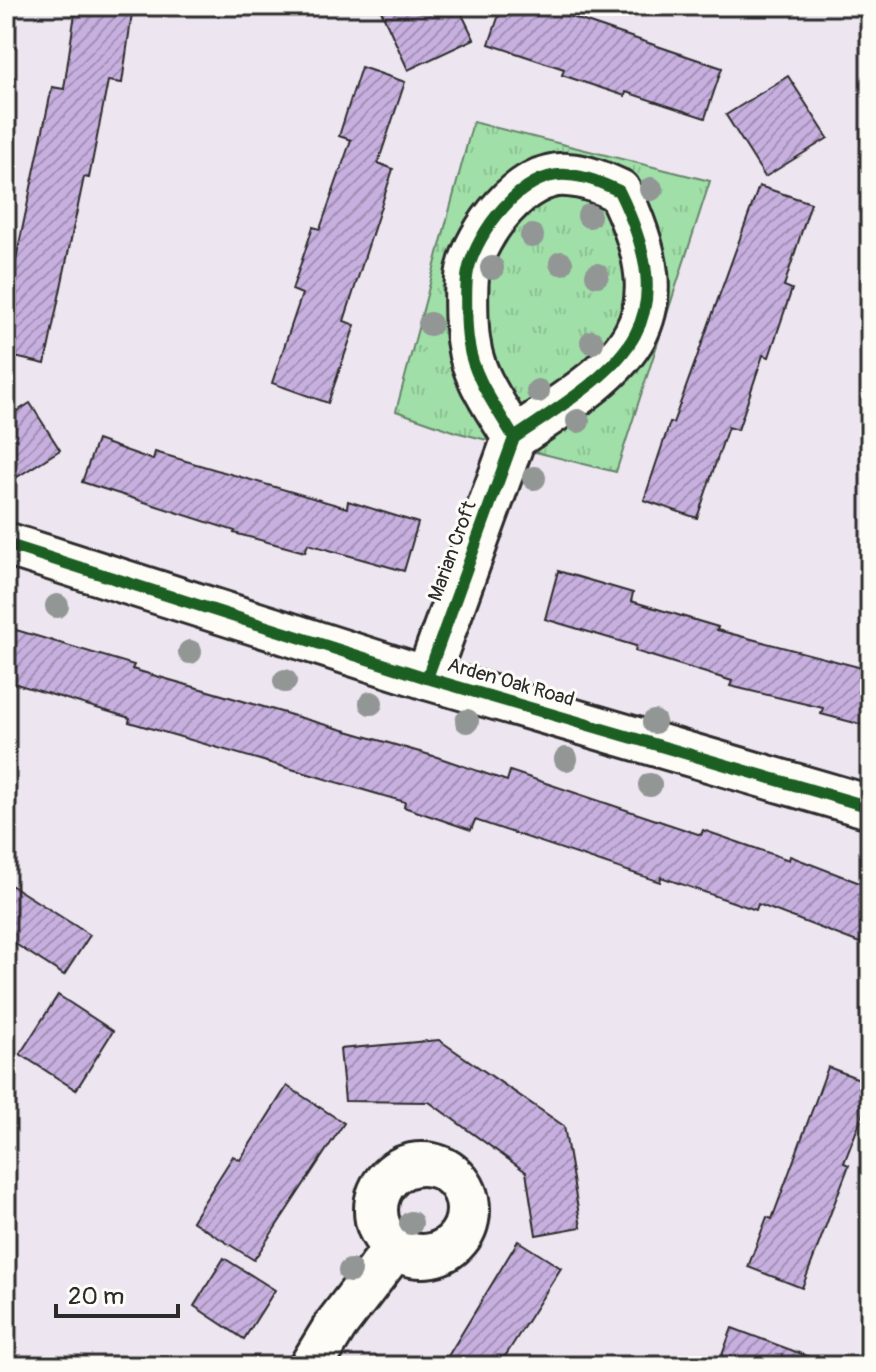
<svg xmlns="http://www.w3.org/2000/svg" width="876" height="1372" viewBox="0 0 876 1372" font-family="Pangolin,sans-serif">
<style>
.grass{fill:url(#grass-tufts);stroke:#66856a;stroke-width:2}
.building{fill:url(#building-hatch);stroke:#2b2b2b;stroke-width:2}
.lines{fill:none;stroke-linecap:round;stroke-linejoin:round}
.minor-casing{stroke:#2b2b2b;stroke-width:48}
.minor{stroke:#fdfcf7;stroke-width:42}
.cycleway-casing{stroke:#fdfcf7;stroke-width:17}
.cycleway{stroke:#1b5e20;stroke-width:12}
.tree{fill:#929795}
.labels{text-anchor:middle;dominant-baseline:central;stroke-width:6;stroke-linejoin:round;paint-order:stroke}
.street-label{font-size:20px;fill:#2b2b2b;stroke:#fdfcf7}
</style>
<defs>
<pattern id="grass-tufts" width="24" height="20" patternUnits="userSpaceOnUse" patternTransform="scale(2)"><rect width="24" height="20" fill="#a0dfa8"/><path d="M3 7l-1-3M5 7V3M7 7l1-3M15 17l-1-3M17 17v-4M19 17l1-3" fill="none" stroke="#8ac091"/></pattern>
<pattern id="building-hatch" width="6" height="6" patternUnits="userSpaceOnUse" patternTransform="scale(2)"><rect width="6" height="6" fill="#c7b0df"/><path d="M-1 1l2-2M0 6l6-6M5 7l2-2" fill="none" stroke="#a28fb5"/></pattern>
</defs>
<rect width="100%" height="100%" fill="#ede5f0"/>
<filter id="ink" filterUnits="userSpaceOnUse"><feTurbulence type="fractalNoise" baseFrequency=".0125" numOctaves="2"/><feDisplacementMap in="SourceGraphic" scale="16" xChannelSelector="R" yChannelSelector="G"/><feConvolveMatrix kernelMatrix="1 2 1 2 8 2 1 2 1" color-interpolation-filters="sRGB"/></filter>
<g filter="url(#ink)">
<polygon class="grass" points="473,122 710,181 616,472 459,433 396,411"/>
<g class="building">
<polygon points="76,6 133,6 122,83 108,81 89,178 84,177 45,364 6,355 6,307 52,87 64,89"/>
<polygon points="379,6 458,6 474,39 408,70"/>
<polygon points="502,6 569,6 566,15 722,68 705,118 626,92 625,96 562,75 564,69 489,44"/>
<polygon points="361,67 405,82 378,163 393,169 344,321 355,325 328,403 272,383 302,294 292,290 313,227 320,229 351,140 339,136"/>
<polygon points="788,76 828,138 765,177 726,115"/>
<polygon points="759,186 811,203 784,286 792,289 769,357 763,355 738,430 728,427 697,518 644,500 670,422 673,423"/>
<polygon points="30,403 60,450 17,477 6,459 6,418"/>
<polygon points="97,440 153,460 155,452 347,508 348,501 418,523 404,571 308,544 305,552 234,533 235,531 82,482"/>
<polygon points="558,571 633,593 631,601 718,627 717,630 870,670 870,727 821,714 823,708 730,686 732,681 635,651 636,646 545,619"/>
<polygon points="6,627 134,665 132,669 437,757 507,781 510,771 701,835 703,830 789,860 790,856 870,887 870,947 758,904 756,910 661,877 660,882 475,820 471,830 404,807 405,802 129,722 130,718 6,681"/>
<polygon points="6,882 90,935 64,975 6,938"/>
<polygon points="58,995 113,1031 76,1090 20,1054"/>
<polygon points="439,1040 564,1126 581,1227 536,1235 526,1172 429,1102 345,1101 340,1049"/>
<polygon points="828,1067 870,1083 870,1096 844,1163 849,1165 802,1288 748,1267 767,1217 772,1219"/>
<polygon points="287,1086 344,1123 254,1260 192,1221 233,1156 240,1160"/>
<polygon points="518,1241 561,1268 499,1366 442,1366"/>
<polygon points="224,1258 275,1290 244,1339 194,1306"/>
<polygon points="732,1328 826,1363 825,1366 718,1366"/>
</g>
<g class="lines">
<g class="minor-casing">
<g id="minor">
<polyline points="6,544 427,678 870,807"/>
<path d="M 427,678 L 514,438 C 498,410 473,377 469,345 C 466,331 465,284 468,271 C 477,232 522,171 567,175 C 586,176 602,183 619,191 C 687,330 622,365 514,438"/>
<circle cx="422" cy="1210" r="46"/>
<polyline points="311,1366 336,1325 395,1248"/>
</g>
</g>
<use href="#minor" class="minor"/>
<g class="cycleway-casing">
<g id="cycleway">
<polyline points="6,544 427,678 870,807"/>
<path d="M 427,678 L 514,438 C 498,410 473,377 469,345 C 466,331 465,284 468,271 C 477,232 522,171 567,175 C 586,176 602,183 619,191 C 687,330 622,365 514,438"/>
</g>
</g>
<use href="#cycleway" class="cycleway"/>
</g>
<g class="tree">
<circle cx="651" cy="189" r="12"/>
<circle cx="589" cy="216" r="12"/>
<circle cx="532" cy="236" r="12"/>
<circle cx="561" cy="263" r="12"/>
<circle cx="492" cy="268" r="12"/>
<circle cx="597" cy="275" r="12"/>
<circle cx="430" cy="324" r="12"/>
<circle cx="592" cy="342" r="12"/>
<circle cx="538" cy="391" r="12"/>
<circle cx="578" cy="421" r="12"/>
<circle cx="534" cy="478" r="12"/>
<circle cx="57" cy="606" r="12"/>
<circle cx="190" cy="652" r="12"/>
<circle cx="285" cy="681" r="12"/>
<circle cx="371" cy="703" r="12"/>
<circle cx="467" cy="721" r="12"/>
<circle cx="654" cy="722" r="12"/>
<circle cx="566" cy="759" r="12"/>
<circle cx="650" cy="785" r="12"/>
<circle cx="411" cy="1223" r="12"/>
<circle cx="350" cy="1271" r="12"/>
</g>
</g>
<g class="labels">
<g class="street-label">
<text transform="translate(452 551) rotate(-70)">Marian Croft</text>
<text transform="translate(511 682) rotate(16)">Arden Oak Road</text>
</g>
</g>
<rect width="876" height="1372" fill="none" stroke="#fdfcf7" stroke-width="32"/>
<rect x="16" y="16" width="844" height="1340" fill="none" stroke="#2b2b2b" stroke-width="3" filter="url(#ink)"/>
<path d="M56 1304v12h122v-12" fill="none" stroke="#2b2b2b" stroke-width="4"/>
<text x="68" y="1304" font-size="24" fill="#2b2b2b" stroke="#fdfcf7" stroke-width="6" paint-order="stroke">20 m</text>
</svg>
